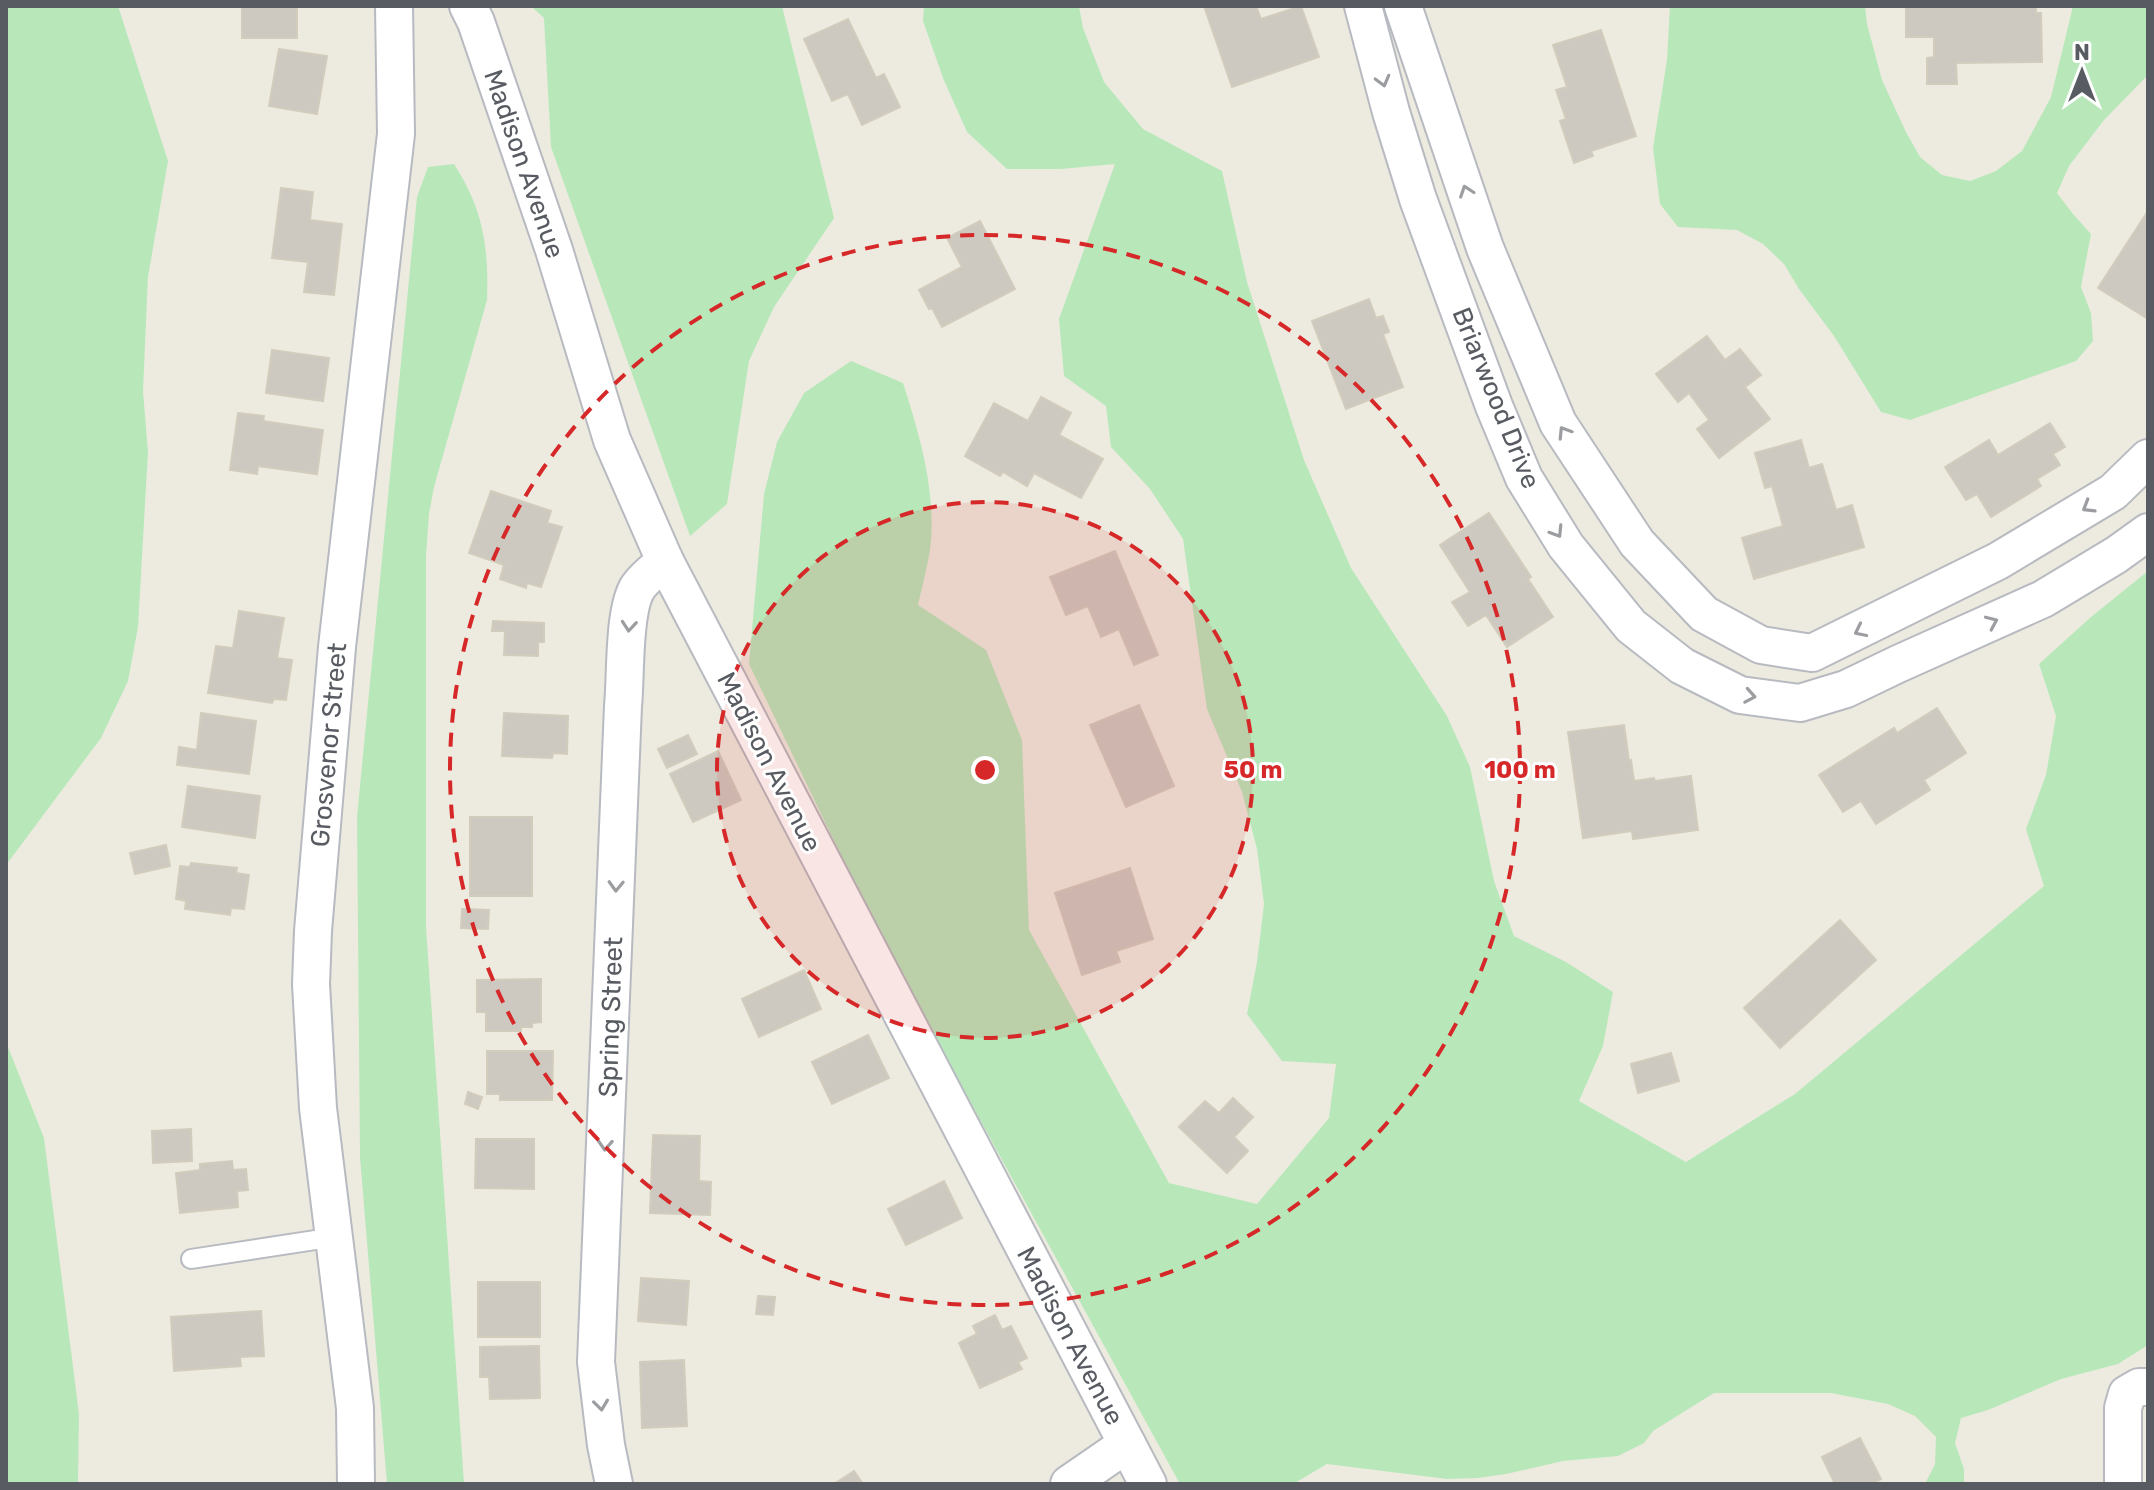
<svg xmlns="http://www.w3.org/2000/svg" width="2154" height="1490" viewBox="0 0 2154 1490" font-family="Rubik,sans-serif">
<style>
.green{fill:#b8e8ba}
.building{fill:#cdc9c0;stroke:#d2ccbd;stroke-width:2}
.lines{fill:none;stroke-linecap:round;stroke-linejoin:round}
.service-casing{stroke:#b7bac0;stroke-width:22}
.minor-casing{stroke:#b7bac0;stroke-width:40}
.service{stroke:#fff;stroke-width:18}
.minor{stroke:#fff;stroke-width:36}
.oneway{stroke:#9b9da1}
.ring{fill:none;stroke:#d62828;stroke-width:4;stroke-dasharray:14 10}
.labels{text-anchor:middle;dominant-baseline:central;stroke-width:6;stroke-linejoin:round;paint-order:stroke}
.street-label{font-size:26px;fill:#585c62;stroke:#fff}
.centre{fill:#d62828;stroke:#fff;stroke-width:4}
.ring-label{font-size:24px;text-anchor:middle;font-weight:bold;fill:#d62828;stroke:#fff;stroke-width:6;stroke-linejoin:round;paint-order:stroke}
</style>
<rect width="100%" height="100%" fill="#edebdf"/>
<g class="green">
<polygon points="6,6 118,6 168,161 148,277 143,391 148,452 138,627 128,681 101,738 6,865"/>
<polygon points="531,6 782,6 834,218 774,307 749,361 727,504 690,536 551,147 544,18"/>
<path d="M 924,6 L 1079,6 L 1083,28 L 1104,82 L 1143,129 L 1222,171 L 1247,282 L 1304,460 L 1351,568 L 1447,716 L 1470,767 L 1494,881 L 1514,936 L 1566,962 L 1613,992 L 1603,1046 L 1579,1101 L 1686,1162 L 1795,1094 L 2044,886 L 2026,829 L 2046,775 L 2056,716 L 2039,664 L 2091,617 L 2148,571 L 2148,1345 L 2118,1364 L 2061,1379 L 1988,1410 L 1961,1418 L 1955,1443 L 1964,1469 L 1964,1484 L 1925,1484 L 1935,1464 L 1936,1437 L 1915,1416 L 1888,1404 L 1831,1393 L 1714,1393 L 1653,1431 L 1644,1443 L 1618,1456 L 1563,1461 L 1506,1474 L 1477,1478 L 1447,1479 L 1327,1464 L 1293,1484 L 1180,1484 L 883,943 L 749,664 L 764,494 L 777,442 L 804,393 L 851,361 L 903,383 C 920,436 937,493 930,550 C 927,568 922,587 918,605 L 986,650 L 1022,740 L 1029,930 L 1169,1183 L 1257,1204 L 1329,1118 L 1336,1064 L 1282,1061 L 1247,1014 L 1257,962 L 1264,904 L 1257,849 L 1242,792 L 1207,709 L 1183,539 L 1150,489 L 1111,447 L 1106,406 L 1064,376 L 1059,319 L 1115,164 L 1061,169 L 1007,169 L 967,132 L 943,78 L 923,21 Z"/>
<polygon points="1670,6 1865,6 1867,24 1882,80 1906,132 1920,157 1942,175 1970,181 1996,171 2022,151 2051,97 2073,6 2148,6 2148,75 2104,120 2069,166 2057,193 2073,214 2091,234 2081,287 2091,313 2093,341 2076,361 1910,420 1881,412 1834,336 1799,289 1784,264 1763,244 1737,230 1678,227 1660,204 1653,148 1667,60"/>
<path d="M 454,164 C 483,209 489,247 487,300 L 434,487 L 429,514 L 426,556 L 426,927 L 464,1484 L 387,1484 L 360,1157 L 357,817 L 417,197 L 428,167 Z"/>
<polygon points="6,1042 44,1138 79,1414 78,1484 6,1484"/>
</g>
<g class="building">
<rect x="242" y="6" width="55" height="32"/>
<polygon points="1204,6 1256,6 1261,19 1301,6 1319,57 1232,87"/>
<polygon points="1906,6 2036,6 2036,13 2041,13 2042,62 1956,63 1957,84 1927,84 1927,58 1934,57 1934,37 1906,37"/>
<polygon points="848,19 876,78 884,74 900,107 862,125 848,94 832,101 804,39"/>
<polygon points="1601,30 1636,136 1591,151 1593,156 1574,163 1560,121 1566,119 1556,90 1567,87 1553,45"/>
<polygon points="279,49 327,56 317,114 269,106"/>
<polygon points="281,188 313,192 310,220 342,224 334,295 304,292 308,262 272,258"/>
<polygon points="2148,211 2148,319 2098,288"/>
<polygon points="980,221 1015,289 942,327 932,308 929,309 919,290 962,267 947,238"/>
<polygon points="1369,299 1376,318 1383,316 1389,332 1383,334 1403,387 1346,409 1312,321"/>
<polygon points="1707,336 1725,360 1740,349 1761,375 1745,387 1770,419 1719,458 1697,429 1709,420 1689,393 1678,402 1656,374"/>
<polygon points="272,350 329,358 323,401 266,393"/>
<polygon points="1041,397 1071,413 1059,435 1103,459 1081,498 1034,473 1027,486 1003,472 1000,476 965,456 994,403 1028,421"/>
<polygon points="238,413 264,416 263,421 323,430 317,474 258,466 257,474 230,470"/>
<polygon points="2050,423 2065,447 2053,454 2060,465 2037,479 2041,486 1991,517 1977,494 1966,500 1945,467 1989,440 1998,455"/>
<polygon points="1801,440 1809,468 1822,464 1836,510 1852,505 1864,547 1754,579 1742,538 1783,526 1772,486 1765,488 1755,453"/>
<polygon points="491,491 551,511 547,523 562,527 541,587 527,583 526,588 500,579 504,565 469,553"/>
<polygon points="1489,513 1531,577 1528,579 1553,617 1507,647 1486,615 1468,626 1452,602 1470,592 1440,545"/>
<polygon points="1115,551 1158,655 1134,665 1119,629 1101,637 1088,606 1066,615 1050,577"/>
<polygon points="239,611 284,618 277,658 292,660 286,700 274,699 272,703 208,693 216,646 233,648"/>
<polygon points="493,621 544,623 544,642 538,642 538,656 504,655 505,631 492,631"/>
<polygon points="1139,705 1174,786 1126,807 1090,725"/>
<polygon points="1937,708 1966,753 1924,780 1930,790 1876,824 1861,801 1843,812 1819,775 1894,728 1897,733"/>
<polygon points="201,713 256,721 249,774 177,765 179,747 197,750"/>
<polygon points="504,713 568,716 567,754 553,753 552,758 502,756"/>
<polygon points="1624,725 1629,761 1631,760 1634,781 1654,778 1655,781 1691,776 1698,830 1633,839 1632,831 1583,838 1568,732"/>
<polygon points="688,735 697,754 667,768 658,749"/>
<polygon points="718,751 741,800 693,822 670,774"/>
<polygon points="188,786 260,796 255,838 182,827"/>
<rect x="470" y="817" width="62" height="79"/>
<polygon points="166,845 170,866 135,874 130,853"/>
<polygon points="191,863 237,868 236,873 249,875 244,909 231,908 230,915 185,909 186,901 176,899 180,866 190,867"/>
<polygon points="1130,868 1153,939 1116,951 1120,962 1082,975 1055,893"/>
<polygon points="462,909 489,910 488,929 461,928"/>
<polygon points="1840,920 1876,960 1780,1048 1744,1008"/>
<polygon points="804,970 821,1009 759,1037 742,999"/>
<polygon points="541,979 541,1022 532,1023 532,1027 521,1027 521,1031 486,1031 486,1012 477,1012 477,980"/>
<polygon points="868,1035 889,1078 832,1104 812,1062"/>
<polygon points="487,1051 553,1051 552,1100 500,1100 500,1094 487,1094"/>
<polygon points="1671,1053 1679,1081 1638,1093 1631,1064"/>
<polygon points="468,1092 482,1097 478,1109 465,1104"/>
<polygon points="1233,1098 1253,1117 1234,1137 1248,1151 1227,1173 1179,1127 1205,1101 1219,1113"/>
<polygon points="191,1129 192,1161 153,1163 152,1131"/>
<polygon points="653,1135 700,1136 699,1181 711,1182 710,1215 650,1213"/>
<polygon points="476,1139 534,1139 534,1189 475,1188"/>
<polygon points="232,1161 233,1170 246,1169 248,1190 237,1191 238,1207 180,1213 176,1173 200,1170 200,1164"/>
<polygon points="944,1181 962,1218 906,1245 888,1209"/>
<polygon points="641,1278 689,1281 686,1325 638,1321"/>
<rect x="478" y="1282" width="62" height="55"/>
<polygon points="758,1296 775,1297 773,1315 756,1314"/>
<polygon points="261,1311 264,1356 240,1357 241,1366 174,1371 171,1317"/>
<polygon points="995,1315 1002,1330 1011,1326 1027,1358 1018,1362 1022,1369 980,1388 959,1343 977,1334 973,1326"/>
<polygon points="539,1346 540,1398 490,1399 489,1377 480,1377 480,1347"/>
<polygon points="684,1360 687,1426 642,1428 640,1362"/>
<polygon points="1860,1438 1881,1479 1871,1484 1835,1484 1822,1457"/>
<polygon points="854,1471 863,1484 834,1484"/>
</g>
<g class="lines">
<g class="service-casing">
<polyline id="service" points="191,1259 335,1237"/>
</g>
<g class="minor-casing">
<g id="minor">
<polyline points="468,6 476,22 554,250 612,440 665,561 1148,1484"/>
<polyline points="1363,6 1391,112 1418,199 1494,406 1524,478 1566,546 1631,626 1682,666 1740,695 1800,703 1846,689 1898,664 2043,599 2116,555 2148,532"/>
<polyline points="1403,6 1485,248 1558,423 1637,543 1704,614 1761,645 1812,653 1998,561 2113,492 2148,458"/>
<polyline points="356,1484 355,1408 318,1108 311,984 313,931 337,647 396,134 394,6"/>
<path d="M 614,1484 L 606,1445 L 596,1362 L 623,706 C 626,677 623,610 638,587 C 645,577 656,569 665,561"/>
<polyline points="1069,1484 1127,1444"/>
<polyline points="2123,1484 2123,1408 2127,1394 2139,1387 2148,1387"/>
</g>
</g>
<use href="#service" class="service"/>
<use href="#minor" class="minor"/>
</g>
<defs><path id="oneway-chevron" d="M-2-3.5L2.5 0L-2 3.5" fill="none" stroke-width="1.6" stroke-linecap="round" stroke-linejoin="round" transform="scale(2)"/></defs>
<g class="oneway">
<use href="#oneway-chevron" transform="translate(1383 81) rotate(75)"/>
<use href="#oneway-chevron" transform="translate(1466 191) rotate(-109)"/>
<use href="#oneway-chevron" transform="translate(1564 432) rotate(-122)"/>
<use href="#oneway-chevron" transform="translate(2088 507) rotate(149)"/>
<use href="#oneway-chevron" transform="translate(1557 532) rotate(58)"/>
<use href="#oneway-chevron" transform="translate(1992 622) rotate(-24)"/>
<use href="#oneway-chevron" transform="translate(629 626) rotate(95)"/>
<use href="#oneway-chevron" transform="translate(1860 631) rotate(154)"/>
<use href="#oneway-chevron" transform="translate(1750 696) rotate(10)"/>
<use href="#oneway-chevron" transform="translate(616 886) rotate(92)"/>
<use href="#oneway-chevron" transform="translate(605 1145) rotate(93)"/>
<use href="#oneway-chevron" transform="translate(601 1405) rotate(83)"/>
</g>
<circle cx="985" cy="770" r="268" fill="#d62828" fill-opacity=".12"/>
<g class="ring">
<circle cx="985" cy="770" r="268"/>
<circle cx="985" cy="770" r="535"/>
</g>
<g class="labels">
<g class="street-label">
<text transform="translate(524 164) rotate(71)">Madison Avenue</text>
<text transform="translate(1496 398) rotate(68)">Briarwood Drive</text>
<text transform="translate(329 745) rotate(-85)">Grosvenor Street</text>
<text transform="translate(769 762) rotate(63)">Madison Avenue</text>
<text transform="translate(611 1017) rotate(-88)">Spring Street</text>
<text transform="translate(1070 1336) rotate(62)">Madison Avenue</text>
</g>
</g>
<circle cx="985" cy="770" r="12" class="centre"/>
<g class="ring-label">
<text x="1253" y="778">50 m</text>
<text x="1520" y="778">100 m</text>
</g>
<rect width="2154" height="1490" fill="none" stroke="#585c62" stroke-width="16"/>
<g transform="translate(2082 72)" stroke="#ffffff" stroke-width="6" paint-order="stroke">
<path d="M0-6L14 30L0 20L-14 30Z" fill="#585c62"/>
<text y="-12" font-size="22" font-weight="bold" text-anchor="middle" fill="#585c62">N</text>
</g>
</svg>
